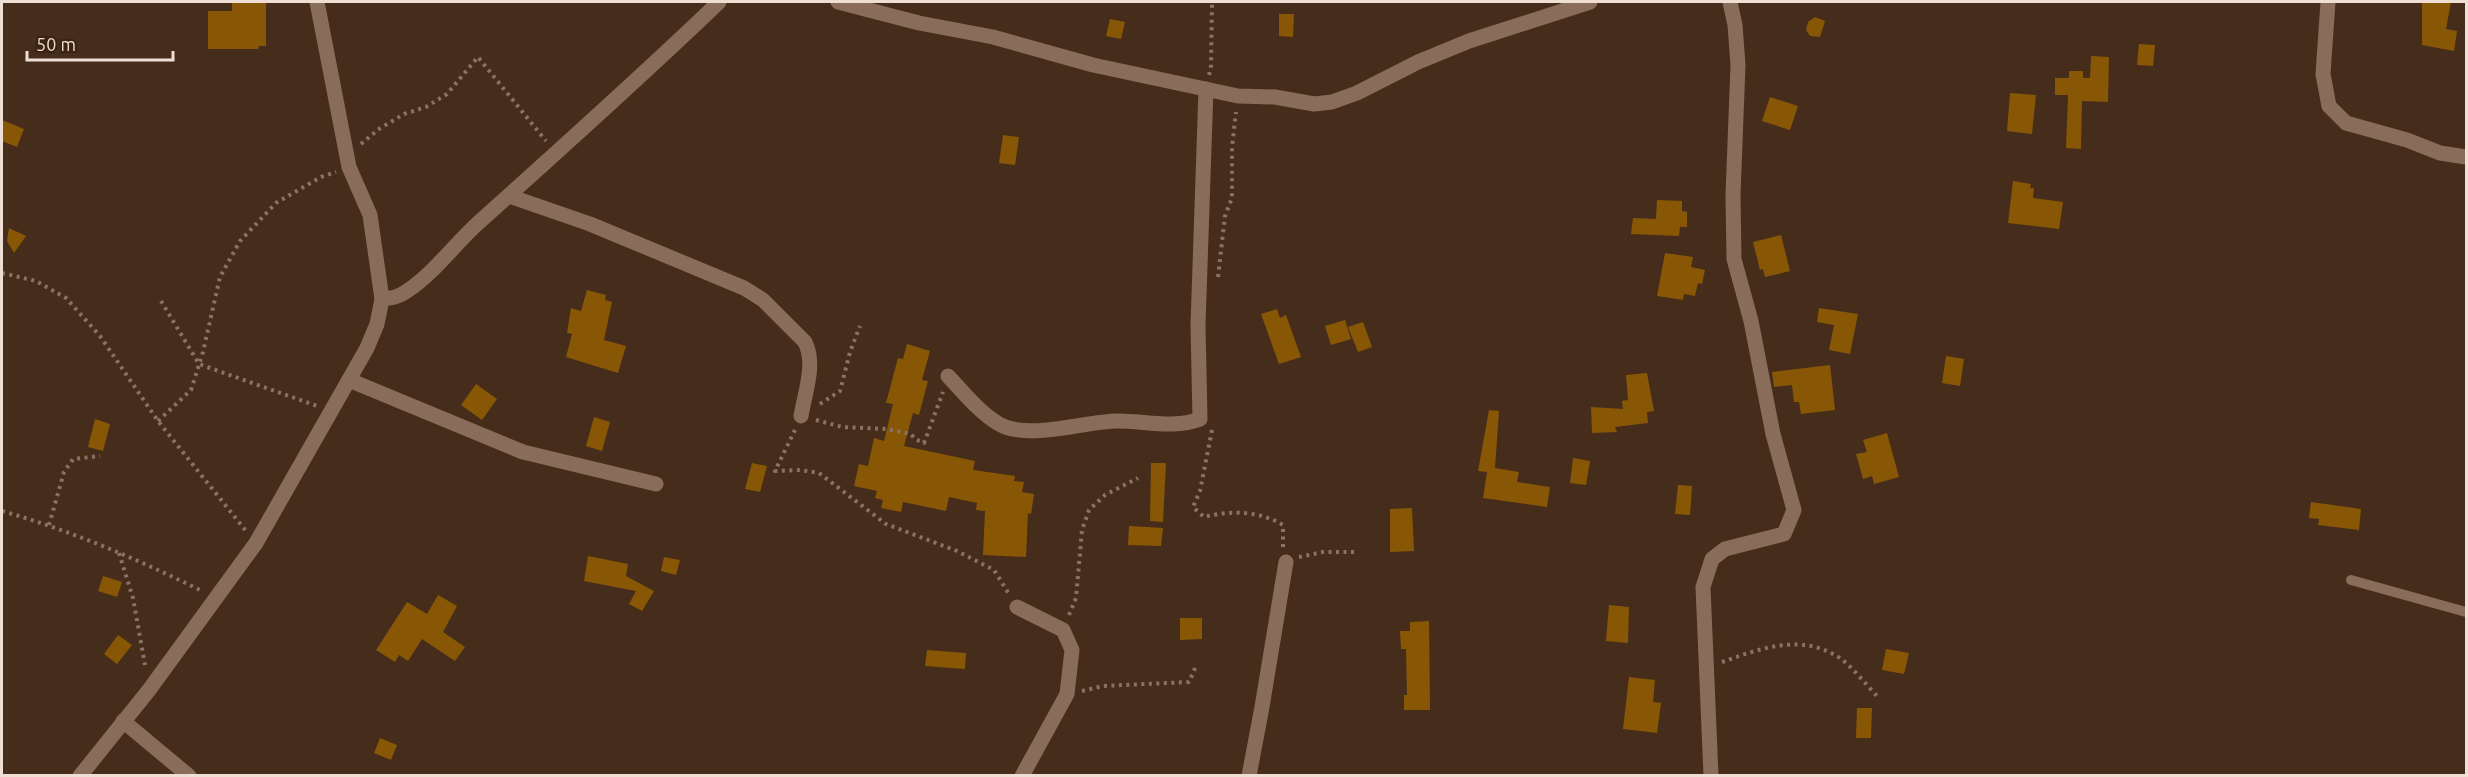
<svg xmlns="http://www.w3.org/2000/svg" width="2468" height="777" viewBox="0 0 2468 777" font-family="Ubuntu,sans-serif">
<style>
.building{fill:#885705}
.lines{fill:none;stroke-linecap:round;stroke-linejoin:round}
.path{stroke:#897364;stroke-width:4;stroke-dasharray:3 4.5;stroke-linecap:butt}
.service{stroke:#896c59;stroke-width:10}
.minor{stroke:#896c59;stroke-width:15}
.tertiary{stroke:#896c59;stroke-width:15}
</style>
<rect width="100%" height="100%" fill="#462d1b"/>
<g class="building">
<polygon points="232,2 266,2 266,46 259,46 258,49 208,49 208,11 232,11"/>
<polygon points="2422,2 2451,2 2446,29 2457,31 2454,51 2422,45"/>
<polygon points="1279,14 1294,14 1293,37 1279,36"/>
<polygon points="1815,17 1825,21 1820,37 1810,36 1806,30 1808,22"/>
<polygon points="1110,19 1125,22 1121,39 1106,36"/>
<polygon points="2139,44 2155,45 2153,66 2137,65"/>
<polygon points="2091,56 2109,57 2108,102 2082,101 2081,149 2066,148 2068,95 2055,95 2055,78 2069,78 2069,71 2083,71 2083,78 2090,78"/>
<polygon points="2010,93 2036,95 2032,134 2007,131"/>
<polygon points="1770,97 1798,106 1790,130 1762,121"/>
<polygon points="2,120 24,129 17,147 2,141"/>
<polygon points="1003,135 1019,137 1015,165 999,163"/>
<polygon points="2013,181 2031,184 2030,188 2034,188 2033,198 2063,202 2059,229 2008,223"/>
<polygon points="1657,200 1682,201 1682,211 1687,212 1687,227 1680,227 1679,236 1631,234 1633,218 1656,219"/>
<polygon points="9,228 26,236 14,253 7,241"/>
<polygon points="1781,235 1790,271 1765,277 1763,269 1760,270 1753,242"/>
<polygon points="1665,253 1693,257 1691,267 1705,270 1702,284 1698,283 1695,296 1684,294 1683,300 1657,296"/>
<polygon points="587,290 606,295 605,300 612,302 604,340 626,346 618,373 566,357 572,334 567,333 571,308 581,311"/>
<polygon points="1819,308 1858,314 1850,354 1829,350 1834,325 1817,322"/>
<polygon points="1277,309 1280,318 1286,315 1301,357 1279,364 1261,314"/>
<polygon points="1345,320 1351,339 1331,345 1325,326"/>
<polygon points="1363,322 1372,347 1358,352 1348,327"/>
<polygon points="907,344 930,351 922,380 928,381 919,415 913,413 904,446 975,461 973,470 1015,476 1014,481 1024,482 1022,492 1034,494 1031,514 1028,513 1026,557 983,555 985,511 976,510 977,503 949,497 946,511 903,502 901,512 881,508 883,500 875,498 877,491 854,486 859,464 868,466 874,438 884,441 893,404 886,403 898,358 903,359"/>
<polygon points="1946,356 1964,359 1960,386 1942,383"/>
<polygon points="1830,365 1835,410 1801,414 1799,402 1794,402 1792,385 1774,387 1772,372"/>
<polygon points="1647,373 1654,411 1647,412 1648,423 1615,427 1617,432 1592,433 1591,407 1623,409 1622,401 1628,400 1626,375"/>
<polygon points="476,384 497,399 482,420 461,405"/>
<polygon points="1489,410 1499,411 1495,468 1519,472 1517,482 1550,487 1547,507 1483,498 1487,472 1478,471"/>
<polygon points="594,417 610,422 602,451 586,446"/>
<polygon points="95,419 110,424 103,451 88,447"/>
<polygon points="1887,433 1899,477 1874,484 1872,476 1863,479 1856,454 1867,452 1863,440"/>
<polygon points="1573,458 1590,461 1586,485 1570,483"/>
<polygon points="752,463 767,466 760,492 745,489"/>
<polygon points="1151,463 1166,463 1163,522 1150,521"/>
<polygon points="1678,485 1692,486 1690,515 1675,514"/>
<polygon points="2311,502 2361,509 2359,530 2318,525 2319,519 2309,518"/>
<polygon points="1412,508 1414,551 1390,552 1390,509"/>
<polygon points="1129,526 1163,528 1161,546 1128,545"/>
<polygon points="588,556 628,564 626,576 654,591 642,611 629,604 636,591 584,581"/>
<polygon points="664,557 680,560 676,575 661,571"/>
<polygon points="103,576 122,582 117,597 98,591"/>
<polygon points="438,595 457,606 443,632 465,647 455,661 422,639 408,661 399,655 395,662 376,650 407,602 427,614"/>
<polygon points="1609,605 1629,607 1628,643 1606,641"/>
<polygon points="1180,618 1202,618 1202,639 1180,640"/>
<polygon points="1429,621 1430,710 1404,710 1404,695 1407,695 1406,649 1401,649 1400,631 1410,631 1410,622"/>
<polygon points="118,635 132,645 117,664 104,654"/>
<polygon points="1886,649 1909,653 1904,674 1882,670"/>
<polygon points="927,650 966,653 965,669 925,666"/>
<polygon points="1629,677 1655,680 1653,702 1661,703 1657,733 1623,729"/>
<polygon points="1857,708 1872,708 1871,738 1856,738"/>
<polygon points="380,738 397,745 391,760 374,753"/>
</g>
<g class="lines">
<g class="path">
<polyline points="1209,75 1211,66 1212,2"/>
<polyline points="361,144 379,129 404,114 426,107 447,94 478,57 546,141"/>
<polyline points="2,273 36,281 66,298 100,336 158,421 246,531"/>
<polyline points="1218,277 1225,216 1232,198 1232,147 1236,112"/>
<polyline points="161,301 199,364 317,406"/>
<polyline points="820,404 840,391 850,352 860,326"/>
<polyline points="816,420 842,427 887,429 911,434 915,439 924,443 943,392"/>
<polyline points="158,421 191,390 203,352 220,277 240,241 276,203 321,177 336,172"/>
<polyline points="795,430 775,471 800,470 819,473 886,524 957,551 994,570 1009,594"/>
<path d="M 1212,430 L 1200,491 L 1193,507 L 1204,517 C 1230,510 1260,511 1283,525 L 1283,548"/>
<path d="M 2,511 C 72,531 137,559 202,591"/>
<polyline points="49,525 64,472 73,459 100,456"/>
<polyline points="119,553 133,598 145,665"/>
<polyline points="1299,557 1323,552 1357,552"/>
<polyline points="1069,615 1076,598 1082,530 1089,510 1105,495 1138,478"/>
<path d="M 1722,662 C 1759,649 1798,634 1835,655 C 1851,664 1865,684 1878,697"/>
<polyline points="1082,691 1103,686 1189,682 1196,666"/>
</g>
<polyline class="service" points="2351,580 2466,612"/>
<g class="minor">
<polyline points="317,2 349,167 370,215 382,299"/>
<polyline points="838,2 919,23 993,37 1093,65 1238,96 1275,97 1314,104 1332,102 1357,93 1418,62 1469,41 1590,2"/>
<polyline points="2328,2 2323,74 2329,106 2346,123 2407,140 2440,153 2466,157"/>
<path d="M 509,196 L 590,224 L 744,288 L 763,300 L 805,342 C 816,364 805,392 801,416"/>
<path d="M 948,376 C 963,392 980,413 999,424 C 1029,441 1084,421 1118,421 C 1145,421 1175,429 1200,419 L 1198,325 L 1206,89"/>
<polyline points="349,380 523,452 656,484"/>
<polyline points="1017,607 1063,630 1072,650 1067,694 1022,776"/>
<polyline points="123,721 189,776"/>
<polyline points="1249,776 1262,707 1286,562"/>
<polyline points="1711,776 1703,587 1712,559 1725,549 1784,534 1794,510 1773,434 1751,321 1734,259 1733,195 1738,65 1735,25 1730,2"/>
</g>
<path class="tertiary" d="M 80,776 L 149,690 L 256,543 L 367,348 L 377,324 L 382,299 C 392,298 399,297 407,291 C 432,275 454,245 477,224 C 558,151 640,78 719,2"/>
</g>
<rect width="2468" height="777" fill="none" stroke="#efded3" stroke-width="6"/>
<path d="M27 51v9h146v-9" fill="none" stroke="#efded3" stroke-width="3"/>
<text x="36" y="51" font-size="18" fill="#efded3" stroke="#3b2311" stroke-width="4.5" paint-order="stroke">50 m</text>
</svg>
